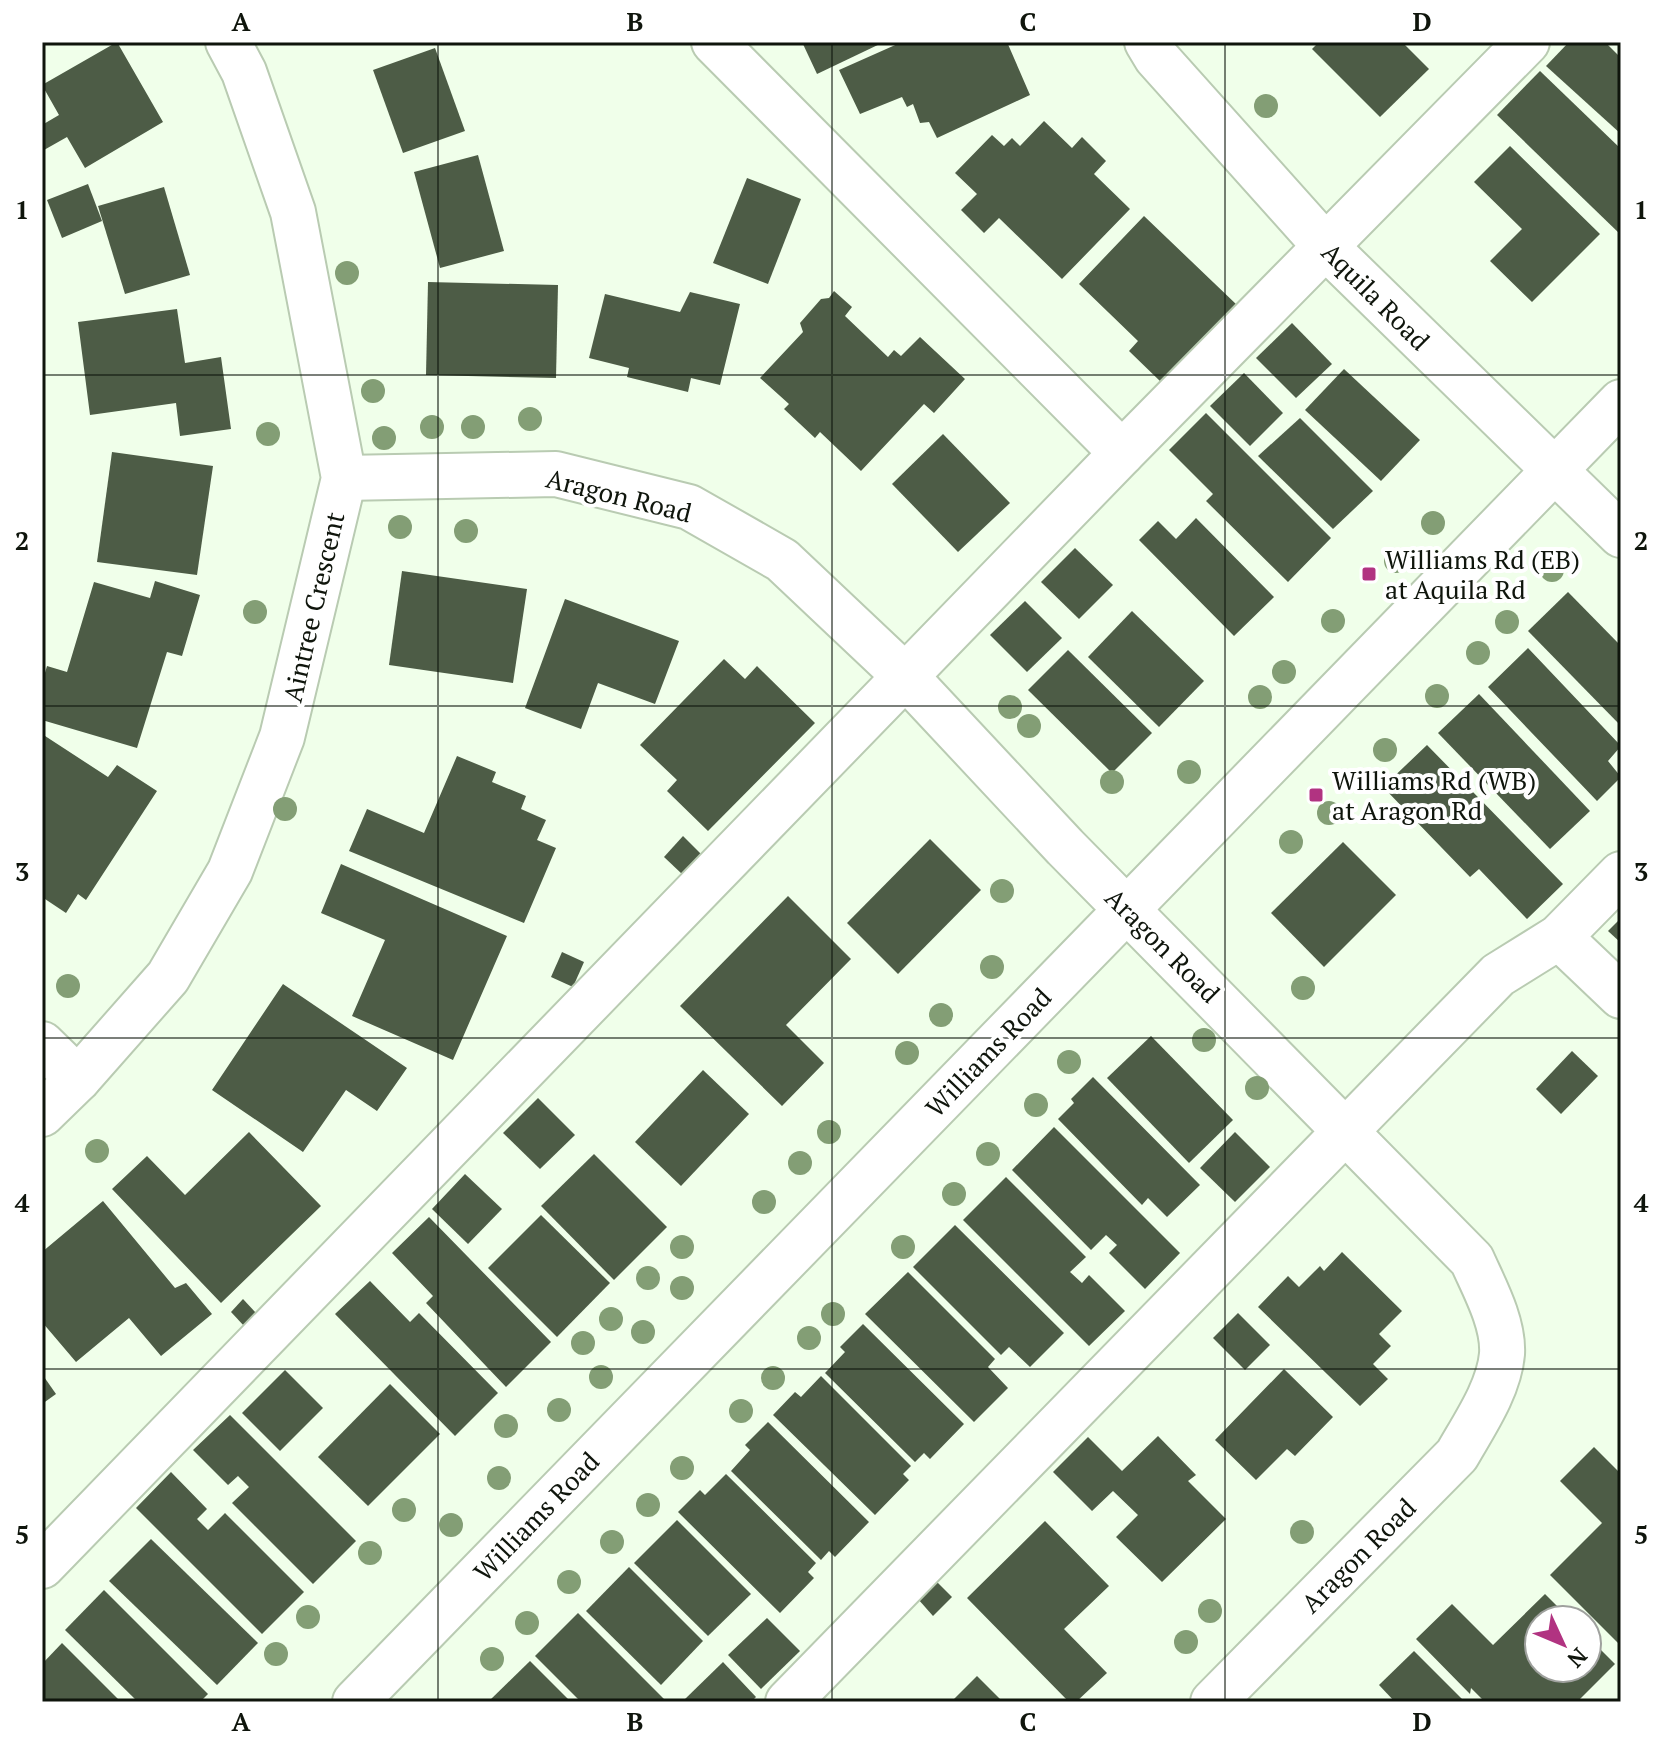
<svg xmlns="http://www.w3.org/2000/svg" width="1663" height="1744" viewBox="0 0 1663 1744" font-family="'PT Serif',serif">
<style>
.building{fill:#4d5c46}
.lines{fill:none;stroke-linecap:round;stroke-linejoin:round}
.minor-casing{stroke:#b9cbb2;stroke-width:48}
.minor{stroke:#fff;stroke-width:44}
.tree{fill:#839e75}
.grid{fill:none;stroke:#0f150c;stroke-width:2;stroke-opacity:0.55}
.poi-dot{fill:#b13381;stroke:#fff;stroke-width:3}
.labels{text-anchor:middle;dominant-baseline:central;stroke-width:8;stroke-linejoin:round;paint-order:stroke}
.street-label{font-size:26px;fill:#0f150c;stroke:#fff}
.poi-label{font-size:26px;fill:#0f150c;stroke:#fff;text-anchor:start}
.neatline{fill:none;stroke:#0f150c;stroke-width:3}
.grid-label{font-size:26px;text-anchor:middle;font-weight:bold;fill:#0f150c}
</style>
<rect width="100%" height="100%" fill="#f0ffea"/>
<g class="building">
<polygon points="117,42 163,122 85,168 67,137 44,150 42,125 59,115 42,85"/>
<polygon points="802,42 884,42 817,74"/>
<polygon points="902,42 1007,42 1030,95 937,138 929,122 920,123 913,104 907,107 902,97 860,114 839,70"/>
<polygon points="1319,42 1402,42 1429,69 1380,117 1312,49"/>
<polygon points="1569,42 1605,42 1621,58 1621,134 1546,66"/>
<polygon points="435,48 465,131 403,153 373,70"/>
<polygon points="1540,71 1621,149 1621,235 1497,115"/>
<polygon points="1044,121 1072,148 1082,137 1106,161 1094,174 1130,209 1062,279 999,218 984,233 961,210 977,194 955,173 992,135 1004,146 1012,138 1020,146"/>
<polygon points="1510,146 1600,234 1532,302 1490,261 1522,229 1474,182"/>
<polygon points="478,155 504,251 440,268 414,172"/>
<polygon points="747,178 801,199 768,284 713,263"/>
<polygon points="88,184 102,221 62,238 47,200"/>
<polygon points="164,187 190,275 125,294 98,206"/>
<polygon points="1144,216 1237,305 1162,383 1129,351 1138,341 1079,284"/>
<polygon points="428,282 558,285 556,378 426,375"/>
<polygon points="834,291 852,307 845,316 888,357 894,350 901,356 920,337 965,379 934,413 924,404 861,471 820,432 815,438 784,409 789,404 760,378 803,332 800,323 821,299 829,298"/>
<polygon points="690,292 740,304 720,385 691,378 688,392 627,377 629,368 589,358 605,294 680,312"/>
<polygon points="177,309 185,363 221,357 231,429 180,436 176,403 90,415 78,322"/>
<polygon points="1292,323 1332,364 1296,398 1256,358"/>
<polygon points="1344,369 1420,440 1381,481 1305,410"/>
<polygon points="1244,373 1283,413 1250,446 1210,406"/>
<polygon points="1206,413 1331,538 1288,582 1206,501 1213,494 1169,450"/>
<polygon points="1300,418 1373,491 1333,529 1258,456"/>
<polygon points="943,434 1010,503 958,552 892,484"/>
<polygon points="112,452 213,466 197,575 97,562"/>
<polygon points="1196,518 1274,597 1234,636 1139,540 1158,521 1176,539"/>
<polygon points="1075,548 1113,585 1079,619 1041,582"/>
<polygon points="402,571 527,589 513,683 389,665"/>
<polygon points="155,581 200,595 182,656 167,652 137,748 42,720 42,683 47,666 67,672 94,582 150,598"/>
<polygon points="1568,592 1621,646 1621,726 1528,631"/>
<polygon points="565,599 679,641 655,704 598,683 581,729 525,708"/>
<polygon points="1025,601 1062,638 1027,672 990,635"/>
<polygon points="1132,611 1204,681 1159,727 1088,657"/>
<polygon points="1528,648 1621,746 1608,761 1621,777 1597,801 1488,687"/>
<polygon points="1068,650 1152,733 1112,773 1028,690"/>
<polygon points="724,659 745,679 757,666 815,723 708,831 667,791 677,780 640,745"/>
<polygon points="1479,694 1590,811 1550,849 1438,733"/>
<polygon points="42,734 108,777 117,765 157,791 86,900 78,894 66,913 42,897"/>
<polygon points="1427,745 1563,884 1527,919 1479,869 1470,877 1383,787"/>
<polygon points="457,756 496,772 492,782 526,796 521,809 546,820 537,840 556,848 524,923 349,851 367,809 424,833"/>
<polygon points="683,836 701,854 682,874 664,857"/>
<polygon points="930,839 981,890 898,974 847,923"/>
<polygon points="1343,842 1396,895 1324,967 1271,913"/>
<polygon points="341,864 507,936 453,1060 352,1016 385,940 321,913"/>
<polygon points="788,896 851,959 786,1025 824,1063 782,1106 680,1006"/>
<polygon points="1621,918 1621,943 1608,931"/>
<polygon points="562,952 584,962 573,987 551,977"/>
<polygon points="283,984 407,1068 377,1111 346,1090 303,1152 212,1090"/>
<polygon points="1151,1036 1233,1120 1189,1163 1107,1078"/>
<polygon points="1572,1051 1598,1076 1561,1114 1536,1089"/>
<polygon points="703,1070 749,1114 681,1186 635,1142"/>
<polygon points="1093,1077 1200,1185 1167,1217 1148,1198 1142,1205 1058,1119 1074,1103 1071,1099"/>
<polygon points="538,1098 575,1135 540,1169 503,1133"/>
<polygon points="1054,1127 1180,1253 1145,1289 1109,1253 1117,1245 1106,1235 1091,1250 1012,1170"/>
<polygon points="249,1132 321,1206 221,1303 112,1189 147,1156 185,1195"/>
<polygon points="1235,1132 1270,1167 1235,1202 1200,1168"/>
<polygon points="594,1154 667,1227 614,1280 541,1206"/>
<polygon points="465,1174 502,1209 468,1244 432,1209"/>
<polygon points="1006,1177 1086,1257 1070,1272 1082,1283 1089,1275 1125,1311 1089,1346 963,1220"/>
<polygon points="103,1201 175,1288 186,1283 212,1314 161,1356 129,1318 76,1362 42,1322 42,1252"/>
<polygon points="541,1215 610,1283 557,1337 488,1268"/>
<polygon points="429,1217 551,1342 506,1387 426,1303 433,1296 392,1253"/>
<polygon points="955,1225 1064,1333 1030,1367 1009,1347 1001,1355 913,1267"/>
<polygon points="1342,1252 1402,1311 1379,1334 1391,1346 1373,1364 1388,1379 1360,1406 1258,1307 1288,1276 1299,1287 1320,1266 1324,1271"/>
<polygon points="908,1272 995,1359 988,1367 1008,1388 974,1422 865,1314"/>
<polygon points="370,1281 410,1322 419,1313 498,1393 455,1436 335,1314"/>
<polygon points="243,1299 257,1314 245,1327 231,1312"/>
<polygon points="1238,1313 1270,1345 1245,1370 1213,1338"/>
<polygon points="863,1324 964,1424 930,1459 924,1453 915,1462 825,1373 845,1352 840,1347"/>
<polygon points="1284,1369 1333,1417 1295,1456 1287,1449 1256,1480 1215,1440"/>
<polygon points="285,1370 323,1408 280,1451 242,1413"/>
<polygon points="42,1374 56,1394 42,1404"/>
<polygon points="821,1376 911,1466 903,1474 909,1480 875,1515 773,1415 795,1392 801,1397"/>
<polygon points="390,1384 440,1434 368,1506 318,1457"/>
<polygon points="230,1415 356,1541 313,1584 232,1503 249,1487 238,1476 228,1485 193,1450"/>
<polygon points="768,1422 869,1522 835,1557 829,1551 821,1560 731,1471 750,1450 745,1445"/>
<polygon points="1158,1436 1196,1475 1188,1481 1226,1519 1162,1582 1116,1537 1138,1515 1113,1491 1092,1511 1053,1472 1088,1437 1122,1471"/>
<polygon points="1594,1447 1621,1474 1621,1646 1550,1575 1602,1523 1560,1481"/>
<polygon points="171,1472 207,1509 197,1519 208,1530 225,1513 304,1592 262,1634 136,1508"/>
<polygon points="726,1474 816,1563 808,1572 814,1578 780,1613 678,1512 700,1490 705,1495"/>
<polygon points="677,1520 751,1594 708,1636 634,1563"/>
<polygon points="1045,1521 1109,1586 1064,1629 1107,1673 1076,1702 1069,1702 967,1598"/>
<polygon points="151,1539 258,1643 217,1685 109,1581"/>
<polygon points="629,1567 703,1641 661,1685 586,1611"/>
<polygon points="937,1582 952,1597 933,1616 918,1599"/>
<polygon points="104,1590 208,1694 200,1702 138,1702 65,1630"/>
<polygon points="1545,1594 1571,1620 1539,1620 1539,1668 1587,1668 1587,1636 1615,1664 1577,1702 1485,1702 1471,1688 1470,1694 1416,1639 1452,1604 1493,1645"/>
<polygon points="578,1613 667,1702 581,1702 535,1656"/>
<polygon points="767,1618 800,1651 761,1689 728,1655"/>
<polygon points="62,1643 121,1702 42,1702 42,1664"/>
<polygon points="1414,1651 1465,1702 1395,1702 1379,1685"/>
<polygon points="530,1661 571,1702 488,1702"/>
<polygon points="723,1662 756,1697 751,1702 686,1702 684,1700"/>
<polygon points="977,1676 1003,1702 951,1702"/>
</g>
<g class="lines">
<g class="minor-casing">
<g id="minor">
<polyline points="714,42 1122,453"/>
<polyline points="1147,42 1156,57 1327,248 1621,535"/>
<path d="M 344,478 L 556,474 L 689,507 L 782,560 L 907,678 L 1065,847 L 1472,1260 C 1484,1287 1504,1323 1502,1354 C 1499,1389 1474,1425 1457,1455 L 1213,1702"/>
<polyline points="1559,937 1621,996"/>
<polyline points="42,1044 78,1079"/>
<polyline points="42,1114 78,1079 168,977 230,871 282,737 344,478 293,212 244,72 228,42"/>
<polyline points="42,1566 1122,453 1527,42"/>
<polyline points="355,1702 1621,402"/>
<polyline points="788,1702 1498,975 1559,937 1621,874"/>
</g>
</g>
<use href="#minor" class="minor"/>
</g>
<g class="tree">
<circle cx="1266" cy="106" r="12"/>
<circle cx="347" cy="273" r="12"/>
<circle cx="373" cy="391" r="12"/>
<circle cx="530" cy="419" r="12"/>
<circle cx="432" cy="427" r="12"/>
<circle cx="473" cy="427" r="12"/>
<circle cx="268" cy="434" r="12"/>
<circle cx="384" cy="438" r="12"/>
<circle cx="1433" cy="523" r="12"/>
<circle cx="400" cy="527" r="12"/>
<circle cx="466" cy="531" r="12"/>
<circle cx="1396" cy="561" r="12"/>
<circle cx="1552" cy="570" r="12"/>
<circle cx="255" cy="612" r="12"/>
<circle cx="1333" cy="621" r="12"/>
<circle cx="1507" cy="622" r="12"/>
<circle cx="1478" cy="653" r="12"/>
<circle cx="1284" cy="672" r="12"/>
<circle cx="1437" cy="696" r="12"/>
<circle cx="1260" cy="697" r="12"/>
<circle cx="1010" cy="707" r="12"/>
<circle cx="1029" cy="726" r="12"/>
<circle cx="1385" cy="750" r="12"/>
<circle cx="1189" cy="772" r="12"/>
<circle cx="1112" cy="782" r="12"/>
<circle cx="285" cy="809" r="12"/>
<circle cx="1329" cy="813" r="12"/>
<circle cx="1291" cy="842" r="12"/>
<circle cx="1002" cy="891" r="12"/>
<circle cx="992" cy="967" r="12"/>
<circle cx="68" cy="986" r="12"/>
<circle cx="1303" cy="988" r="12"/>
<circle cx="941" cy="1015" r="12"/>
<circle cx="1204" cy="1040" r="12"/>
<circle cx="907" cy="1053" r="12"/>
<circle cx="1069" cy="1062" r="12"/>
<circle cx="1257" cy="1088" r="12"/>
<circle cx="1036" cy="1105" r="12"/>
<circle cx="829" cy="1132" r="12"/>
<circle cx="97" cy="1151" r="12"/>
<circle cx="988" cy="1154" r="12"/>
<circle cx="800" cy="1163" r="12"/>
<circle cx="954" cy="1194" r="12"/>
<circle cx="764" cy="1202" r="12"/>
<circle cx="682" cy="1247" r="12"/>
<circle cx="903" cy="1247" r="12"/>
<circle cx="648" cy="1278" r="12"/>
<circle cx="682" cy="1288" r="12"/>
<circle cx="833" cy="1314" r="12"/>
<circle cx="611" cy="1319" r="12"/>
<circle cx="643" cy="1332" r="12"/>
<circle cx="809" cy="1338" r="12"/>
<circle cx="583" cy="1343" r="12"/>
<circle cx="601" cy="1377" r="12"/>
<circle cx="773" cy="1378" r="12"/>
<circle cx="559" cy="1410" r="12"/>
<circle cx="741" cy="1411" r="12"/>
<circle cx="506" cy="1426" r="12"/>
<circle cx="682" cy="1468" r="12"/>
<circle cx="499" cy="1478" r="12"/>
<circle cx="648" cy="1505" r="12"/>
<circle cx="404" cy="1510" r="12"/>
<circle cx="451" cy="1525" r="12"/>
<circle cx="1302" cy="1532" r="12"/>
<circle cx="612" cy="1542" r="12"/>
<circle cx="370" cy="1553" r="12"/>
<circle cx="569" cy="1582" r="12"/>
<circle cx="1210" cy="1611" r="12"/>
<circle cx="308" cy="1617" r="12"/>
<circle cx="527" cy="1623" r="12"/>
<circle cx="1186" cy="1642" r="12"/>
<circle cx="276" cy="1654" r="12"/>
<circle cx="492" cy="1659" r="12"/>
</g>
<path class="grid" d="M 438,42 L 438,1702M 832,42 L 832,1702M 1225,42 L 1225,1702M 42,375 L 1621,375M 42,706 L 1621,706M 42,1038 L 1621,1038M 42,1369 L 1621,1369"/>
<g class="poi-dot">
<rect x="1361" y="566" width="16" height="16" rx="4"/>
<rect x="1308" y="787" width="16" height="16" rx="4"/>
</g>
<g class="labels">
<g class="street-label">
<text transform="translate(1376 296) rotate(45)">Aquila Road</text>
<text transform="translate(619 495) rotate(14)">Aragon Road</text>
<text transform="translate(313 607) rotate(-77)">Aintree Crescent</text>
<text transform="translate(1163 945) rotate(45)">Aragon Road</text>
<text transform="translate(988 1052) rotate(-46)">Williams Road</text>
<text transform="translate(536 1516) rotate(-46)">Williams Road</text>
<text transform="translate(1358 1555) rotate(-45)">Aragon Road</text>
</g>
<g class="poi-label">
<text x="1385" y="559">Williams Rd (EB)<tspan x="1385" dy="30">at Aquila Rd</tspan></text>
<text x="1332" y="780">Williams Rd (WB)<tspan x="1332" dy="30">at Aragon Rd</tspan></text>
</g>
</g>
<rect width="1663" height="1744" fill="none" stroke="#ffffff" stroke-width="88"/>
<g transform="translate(1563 1644) rotate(134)"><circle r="38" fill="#ffffff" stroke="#9fa19e" stroke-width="2"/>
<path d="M0-6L14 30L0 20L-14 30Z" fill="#b13381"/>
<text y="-12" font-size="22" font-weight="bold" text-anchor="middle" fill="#0f150c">N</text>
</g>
<rect x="44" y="44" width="1575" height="1656" class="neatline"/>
<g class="grid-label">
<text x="241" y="31">A</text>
<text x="635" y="31">B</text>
<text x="1028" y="31">C</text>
<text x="1422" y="31">D</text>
<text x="22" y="219">1</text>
<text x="1641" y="219">1</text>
<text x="22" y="550">2</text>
<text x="1641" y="550">2</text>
<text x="22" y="881">3</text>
<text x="1641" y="881">3</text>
<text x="22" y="1212">4</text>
<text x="1641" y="1212">4</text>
<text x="22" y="1544">5</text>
<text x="1641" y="1544">5</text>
<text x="241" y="1731">A</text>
<text x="635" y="1731">B</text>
<text x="1028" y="1731">C</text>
<text x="1422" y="1731">D</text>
</g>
</svg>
